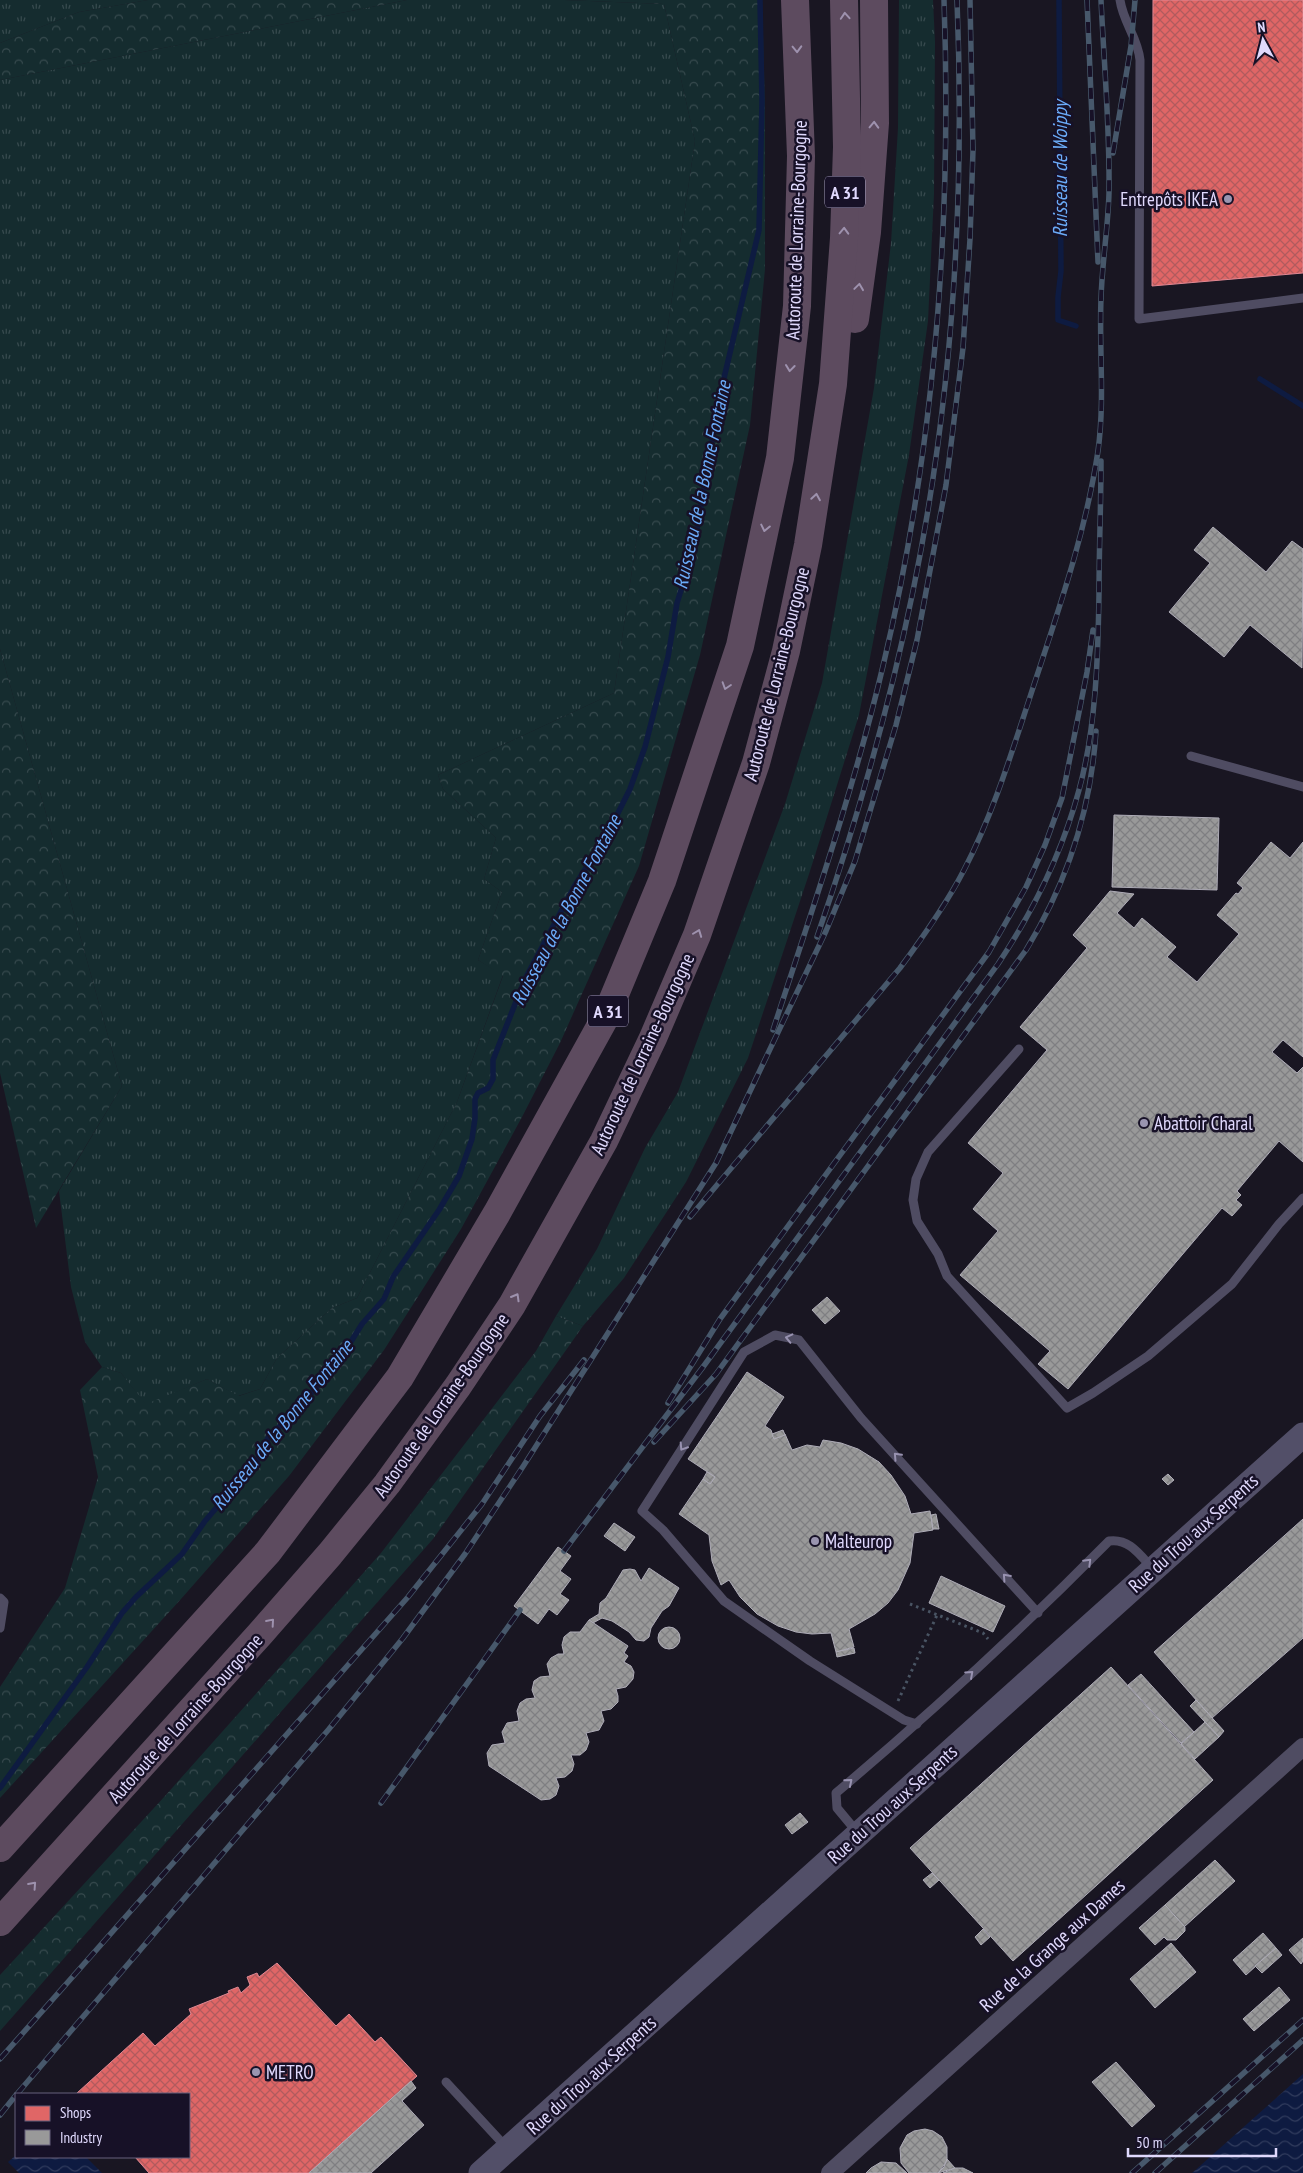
<svg xmlns="http://www.w3.org/2000/svg" width="1303" height="2173" viewBox="0 0 1303 2173" font-family="'PT Sans Narrow',sans-serif">
<style>
.grass{fill:url(#grass-tufts)}
.forest{fill:url(#forest-crowns)}
.water{fill:url(#water-waves)}
.shops{fill:url(#shops-cross-hatch);stroke:#e08893}
.industry{fill:url(#industry-cross-hatch);stroke:#aeacb7}
.lines{fill:none;stroke-linecap:round;stroke-linejoin:round}
.stream{stroke:#0e1b41;stroke-width:5.5}
.path{stroke:#495463;stroke-width:3;stroke-dasharray:2.5 4;stroke-linecap:butt}
.lane{stroke:#4f4c62;stroke-width:9}
.street{stroke:#4f4c62;stroke-width:18}
.secondary{stroke:#524f68;stroke-width:25}
.highway{stroke:#5d4b5f;stroke-width:28}
.rail-casing{stroke:#47586b;stroke-width:5.5}
.rail{stroke:#171127;stroke-width:4;stroke-dasharray:11;stroke-linecap:butt}
.oneway{stroke:#9e92ae}
.oneway2{stroke:#9892b0}
.poi-dot{fill:#9a95b0;stroke:#171127;stroke-width:2}
.labels{text-anchor:middle;dominant-baseline:central;stroke-width:5;stroke-linejoin:round;paint-order:stroke}
.shield{fill:#171127;stroke:#a49dbd;stroke-width:1}
.shield-label{font-size:18px;font-weight:bold;fill:#e0d9fd}
.poi-label{font-size:19px;fill:#e0d9fd;stroke:#171127;text-anchor:start}
.street-label{font-size:19px;fill:#e0d9fd;stroke:#171127}
.water-label{font-size:20px;font-style:italic;fill:#6babf9;stroke:#171127}
</style>
<defs>
<pattern id="grass-tufts" width="24" height="20" patternUnits="userSpaceOnUse" patternTransform="scale(1.25)"><rect width="24" height="20" fill="#152c2f"/><path d="M3 7l-1-3M5 7V3M7 7l1-3M15 17l-1-3M17 17v-4M19 17l1-3" fill="none" stroke="#374a4e"/></pattern>
<pattern id="forest-crowns" width="20" height="18" patternUnits="userSpaceOnUse" patternTransform="scale(1.25)"><rect width="20" height="18" fill="#152c2f"/><path d="M2 6a3 3 0 1 1 6 0M12 15a3 3 0 1 1 6 0" fill="none" stroke="#374a4e"/></pattern>
<pattern id="water-waves" width="16" height="10" patternUnits="userSpaceOnUse" patternTransform="scale(1.25)"><rect width="16" height="10" fill="#0e1b41"/><path d="M0 5q4-4 8 0t8 0" fill="none" stroke="#313c5d"/></pattern>
<pattern id="shops-cross-hatch" width="8" height="8" patternUnits="userSpaceOnUse" patternTransform="scale(1.25)"><rect width="8" height="8" fill="#e06666"/><path d="M0 0l8 8M0 8l8-8" fill="none" stroke="#b15b5e"/></pattern>
<pattern id="industry-cross-hatch" width="8" height="8" patternUnits="userSpaceOnUse" patternTransform="scale(1.25)"><rect width="8" height="8" fill="#999"/><path d="M0 0l8 8M0 8l8-8" fill="none" stroke="#7f7f82"/></pattern>
</defs>
<rect width="100%" height="100%" fill="#191622"/>
<g class="grass">
<polygon points="0,0 148,0 79,12 0,43"/>
<polygon points="407,0 564,0 664,4 695,141 614,693 438,775 443,789 496,838 484,879 502,892 478,960 503,975 457,1102 357,1298 332,1308 277,1358 260,1389 238,1396 207,1379 146,1405 121,1373 102,1367 85,1342 71,1287 59,1191 122,1086 0,649 0,80"/>
<polygon points="899,0 933,0 935,42 934,194 928,321 909,455 859,715 810,871 748,1058 686,1182 624,1278 583,1326 556,1316 597,1249 645,1148 678,1092 785,804 822,683 874,388 891,243 898,128"/>
</g>
<g class="forest">
<polygon points="148,0 407,0 0,80 0,43 79,12"/>
<polygon points="564,0 762,0 765,104 765,269 750,425 700,655 639,866 560,1043 522,1117 461,1229 384,1350 289,1476 181,1599 0,1798 0,1687 65,1588 98,1477 80,1390 102,1367 121,1373 146,1404 207,1379 239,1396 260,1389 277,1358 332,1308 357,1298 457,1102 503,976 478,960 502,892 484,879 496,838 443,789 438,775 614,693 695,141 664,4"/>
<polygon points="0,649 122,1086 36,1228 0,1073"/>
<polygon points="556,1316 583,1326 433,1539 0,2031 0,1975 165,1796 381,1553 536,1351"/>
</g>
<g class="water">
<polygon points="1303,2074 1303,2173 1192,2173"/>
<polygon points="16,2155 16,2157 86,2157 102,2173 19,2173 8,2162"/>
</g>
<g class="shops">
<polygon points="1153,0 1303,0 1303,273 1152,286"/>
<polygon points="277,1963 336,2026 349,2014 375,2042 381,2037 417,2076 309,2173 149,2173 135,2157 189,2157 189,2094 77,2093 143,2033 155,2046 191,2014 189,2009 229,1993 228,1991 238,1987 241,1993 250,1985 247,1977 257,1973 259,1977"/>
</g>
<g class="industry">
<polygon points="1213,527 1266,572 1292,541 1303,549 1302,668 1250,625 1224,657 1169,612 1210,563 1194,550"/>
<polygon points="1114,815 1219,818 1217,890 1112,887"/>
<polygon points="1271,842 1290,858 1303,842 1303,1057 1283,1040 1272,1052 1297,1073 1303,1067 1303,1162 1279,1141 1237,1191 1241,1195 1236,1200 1242,1205 1232,1216 1222,1208 1068,1389 1038,1364 1050,1351 960,1275 998,1231 973,1209 1003,1173 968,1143 1047,1050 1020,1027 1087,948 1073,935 1110,891 1134,894 1117,913 1134,928 1142,918 1176,947 1167,957 1197,982 1239,934 1217,915 1236,893 1238,894 1243,888 1237,883"/>
<polygon points="827,1297 840,1311 825,1324 812,1310"/>
<polygon points="747,1372 784,1397 765,1426 771,1430 774,1439 785,1434 792,1450 807,1445 820,1447 823,1440 841,1443 858,1449 879,1462 891,1475 905,1496 911,1514 930,1511 933,1530 914,1533 910,1563 898,1590 888,1603 875,1614 849,1629 854,1647 836,1652 831,1633 812,1634 796,1632 778,1626 757,1614 740,1597 729,1580 721,1585 712,1561 709,1535 679,1514 703,1479 710,1484 715,1477 688,1459"/>
<polygon points="783,1430 785,1435 774,1439 772,1434"/>
<polygon points="707,1472 715,1477 710,1484 703,1479"/>
<polygon points="1168,1474 1174,1480 1168,1485 1162,1479"/>
<polygon points="936,1514 939,1529 933,1529 931,1515"/>
<polygon points="1303,1519 1303,1638 1212,1718 1154,1652"/>
<polygon points="614,1523 635,1537 625,1551 604,1536"/>
<polygon points="558,1547 571,1556 560,1571 571,1579 560,1594 569,1600 557,1615 549,1609 538,1624 514,1606"/>
<polygon points="649,1568 679,1588 669,1606 662,1611 651,1628 649,1637 644,1641 636,1640 629,1632 612,1621 602,1618 593,1623 589,1620 599,1614 600,1603 606,1598 623,1570 630,1569 635,1570 641,1581"/>
<polygon points="941,1576 1005,1606 993,1632 929,1603"/>
<polygon points="589,1620 628,1646 624,1653 628,1656 624,1662 631,1666 634,1672 633,1679 626,1687 616,1689 618,1696 618,1702 611,1709 601,1711 604,1721 599,1730 586,1733 589,1742 586,1750 580,1755 571,1755 574,1764 572,1771 565,1777 556,1778 559,1786 556,1795 550,1799 541,1800 489,1766 487,1753 492,1745 505,1743 502,1732 507,1723 519,1721 517,1711 520,1703 526,1699 535,1698 532,1690 534,1681 540,1677 550,1676 547,1664 551,1658 558,1654 564,1654 562,1645 564,1637 570,1632 580,1632"/>
<circle cx="669" cy="1638" r="11"/>
<polygon points="854,1648 855,1653 837,1657 836,1652"/>
<polygon points="1111,1667 1213,1780 1013,1961 910,1848"/>
<polygon points="1141,1674 1194,1732 1181,1743 1128,1685"/>
<polygon points="1196,1700 1224,1731 1219,1737 1190,1706"/>
<polygon points="1205,1722 1219,1737 1195,1759 1181,1744"/>
<polygon points="800,1813 808,1822 792,1834 785,1825"/>
<polygon points="1215,1860 1235,1881 1184,1927 1165,1905"/>
<polygon points="932,1873 939,1880 930,1888 923,1880"/>
<polygon points="1165,1905 1185,1927 1185,1931 1176,1940 1167,1940 1164,1937 1155,1945 1139,1928"/>
<polygon points="983,1929 990,1937 981,1945 975,1937"/>
<polygon points="1263,1933 1276,1948 1246,1975 1233,1960"/>
<polygon points="1303,1938 1303,1961 1301,1964 1289,1950"/>
<polygon points="1171,1943 1196,1972 1155,2008 1130,1979"/>
<polygon points="1276,1948 1282,1955 1262,1973 1255,1966"/>
<polygon points="1279,1987 1290,2000 1254,2031 1243,2019"/>
<polygon points="1116,2062 1155,2106 1132,2127 1092,2082"/>
<polygon points="411,2081 416,2088 402,2101 424,2125 371,2173 309,2173"/>
<polygon points="925,2129 933,2131 942,2137 947,2147 947,2161 938,2173 909,2173 901,2163 900,2148 907,2135 914,2131"/>
<polygon points="947,2159 955,2168 938,2173 944,2167"/>
<polygon points="881,2162 896,2163 907,2173 866,2173 871,2168"/>
<polygon points="955,2168 963,2168 973,2173 943,2173"/>
</g>
<g class="lines">
<g class="stream">
<polyline points="1059,0 1061,271 1058,297 1058,320 1076,326"/>
<polyline points="1260,379 1303,406"/>
<polyline points="0,1788 87,1667 122,1613 136,1597 182,1554 205,1521 257,1461 269,1436 291,1416 337,1364 362,1324 384,1299 393,1277 439,1210 459,1176 472,1139 475,1118 475,1099 478,1093 488,1088 493,1079 493,1060 525,979 574,887 609,831 630,789 645,747 668,657 677,603 693,552 720,395 759,230 762,102 760,0"/>
</g>
<g class="path">
<polyline points="910,1604 983,1633 988,1639"/>
<polyline points="898,1701 937,1615"/>
</g>
<g class="lane">
<path d="M 1120,0 C 1123,22 1138,38 1140,60 L 1139,319 L 1303,298"/>
<polyline points="1191,756 1303,787"/>
<polyline points="1019,1049 928,1152 916,1179 913,1200 917,1221 938,1254 947,1276 1067,1408 1093,1393 1148,1356 1232,1284 1279,1224 1303,1198"/>
<polyline points="0,1598 4,1602 0,1628"/>
<polyline points="917,1724 904,1720 810,1661 724,1601 663,1530 642,1511 744,1352 775,1335 799,1340 861,1418 1038,1613"/>
<path d="M 857,1832 L 837,1808 L 836,1793 C 931,1713 1022,1629 1109,1541 C 1129,1538 1140,1555 1152,1568"/>
<polyline points="446,2082 506,2147"/>
</g>
<polyline class="street" points="830,2173 1303,1747"/>
<polyline class="secondary" points="481,2173 1303,1435"/>
<g class="highway">
<polyline points="855,319 867,232 875,123 874,0"/>
<polyline points="0,1848 268,1552 400,1377 497,1213 606,1016 662,881 740,646 780,458 797,306 801,156 795,0"/>
<polyline points="0,1922 260,1634 330,1554 387,1484 458,1386 512,1305 604,1141 653,1038 697,935 756,763 786,651 808,545 833,384 844,238 847,147 844,0"/>
</g>
<g class="rail-casing">
<g id="rail">
<polyline points="1087,0 1098,262"/>
<polyline points="1113,153 1131,46 1135,0"/>
<path d="M 817,937 C 856,824 889,708 913,591 C 953,396 965,198 957,0"/>
<path d="M 773,1030 C 812,910 854,789 883,666 C 935,447 952,224 944,0"/>
<path d="M 690,1217 L 900,968 C 923,937 946,905 964,870 C 992,816 1010,758 1029,700 C 1056,617 1085,537 1098,451 C 1105,400 1099,350 1101,299 C 1102,263 1108,228 1109,193 C 1110,129 1104,64 1101,0"/>
<polyline points="668,1403 720,1319 989,952 1026,887 1045,845 1062,798 1087,672 1093,630"/>
<path d="M 654,1442 L 716,1374 L 1026,950 C 1067,883 1091,810 1096,731"/>
<path d="M 564,1551 L 703,1367 L 998,964 C 1034,910 1062,853 1079,790 C 1096,728 1098,657 1099,594 C 1099,549 1101,505 1101,461"/>
<polyline points="381,1803 520,1610"/>
<polyline points="0,2059 408,1597 482,1504 540,1416 584,1360"/>
<polyline points="17,2094 329,1729 403,1638 465,1554 524,1465 716,1163 826,931 855,861 896,725 917,640 946,485 963,348 970,239 973,150 970,0"/>
<polyline points="0,2115 16,2095"/>
<polyline points="1132,2173 1303,2020"/>
<polyline points="1155,2173 1303,2040"/>
</g>
</g>
<use href="#rail" class="rail"/>
</g>
<defs><path id="oneway-chevron" d="M-2-3.5L2.5 0L-2 3.5" fill="none" stroke-width="1.6" stroke-linecap="round" stroke-linejoin="round" transform="scale(1.25)"/></defs>
<g class="oneway">
<use href="#oneway-chevron" transform="translate(845 16) rotate(-94)"/>
<use href="#oneway-chevron" transform="translate(797 49) rotate(88)"/>
<use href="#oneway-chevron" transform="translate(874 125) rotate(-88)"/>
<use href="#oneway-chevron" transform="translate(844 231) rotate(-88)"/>
<use href="#oneway-chevron" transform="translate(859 287) rotate(-82)"/>
<use href="#oneway-chevron" transform="translate(790 368) rotate(97)"/>
<use href="#oneway-chevron" transform="translate(816 497) rotate(-81)"/>
<use href="#oneway-chevron" transform="translate(765 528) rotate(102)"/>
<use href="#oneway-chevron" transform="translate(726 686) rotate(108)"/>
<use href="#oneway-chevron" transform="translate(698 933) rotate(-69)"/>
<use href="#oneway-chevron" transform="translate(516 1297) rotate(-60)"/>
<use href="#oneway-chevron" transform="translate(271 1622) rotate(-49)"/>
<use href="#oneway-chevron" transform="translate(33 1885) rotate(-48)"/>
</g>
<g class="oneway2">
<use href="#oneway-chevron" transform="translate(789 1338) rotate(-167)"/>
<use href="#oneway-chevron" transform="translate(683 1447) rotate(123)"/>
<use href="#oneway-chevron" transform="translate(897 1456) rotate(-133)"/>
<use href="#oneway-chevron" transform="translate(1088 1562) rotate(-45)"/>
<use href="#oneway-chevron" transform="translate(1006 1577) rotate(-132)"/>
<use href="#oneway-chevron" transform="translate(970 1674) rotate(-42)"/>
<use href="#oneway-chevron" transform="translate(849 1782) rotate(-40)"/>
</g>
<g class="poi-dot">
<circle cx="1228" cy="199" r="5"/>
<circle cx="1144" cy="1123" r="5"/>
<circle cx="815" cy="1541" r="5"/>
<circle cx="256" cy="2072" r="5"/>
</g>
<g class="labels">
<g class="shield">
<rect x="825" y="176.5" width="40" height="31" rx="4"/>
<rect x="588" y="995.5" width="40" height="31" rx="4"/>
</g>
<g class="shield-label">
<text x="845" y="192">A 31</text>
<text x="608" y="1011">A 31</text>
</g>
<g class="poi-label">
<text x="1218" y="199" text-anchor="end">Entrepôts IKEA</text>
<text x="1154" y="1123">Abattoir Charal</text>
<text x="825" y="1541">Malteurop</text>
<text x="266" y="2072">METRO</text>
</g>
<g class="street-label">
<text transform="translate(796 230) rotate(-88)">Autoroute de Lorraine-Bourgogne</text>
<text transform="translate(776 674) rotate(-76)">Autoroute de Lorraine-Bourgogne</text>
<text transform="translate(642 1054) rotate(-65)">Autoroute de Lorraine-Bourgogne</text>
<text transform="translate(441 1405) rotate(-55)">Autoroute de Lorraine-Bourgogne</text>
<text transform="translate(1193 1533) rotate(-42)">Rue du Trou aux Serpents</text>
<text transform="translate(185 1718) rotate(-48)">Autoroute de Lorraine-Bourgogne</text>
<text transform="translate(892 1804) rotate(-42)">Rue du Trou aux Serpents</text>
<text transform="translate(1052 1945) rotate(-42)">Rue de la Grange aux Dames</text>
<text transform="translate(591 2075) rotate(-42)">Rue du Trou aux Serpents</text>
</g>
<g class="water-label">
<text transform="translate(1060 169) rotate(-90)">Ruisseau de Woippy</text>
<text transform="translate(702 485) rotate(-78)">Ruisseau de la Bonne Fontaine</text>
<text transform="translate(566 910) rotate(-62)">Ruisseau de la Bonne Fontaine</text>
<text transform="translate(282 1425) rotate(-51)">Ruisseau de la Bonne Fontaine</text>
</g>
</g>
<rect x="15" y="2093" width="175" height="65" fill="#171127" stroke="#67617d"/>
<rect x="25" y="2106" width="25" height="15" fill="#e06666" stroke="#67617d"/>
<text x="60" y="2118" font-size="15" fill="#e0d9fd">Shops</text>
<rect x="25" y="2130" width="25" height="15" fill="#999999" stroke="#67617d"/>
<text x="60" y="2143" font-size="15" fill="#e0d9fd">Industry</text>
<g transform="translate(1263 40) rotate(353)" stroke="#171127" stroke-width="4" paint-order="stroke">
<path d="M0-4L9 19L0 12L-9 19Z" fill="#e0d9fd"/>
<text y="-8" font-size="14" font-weight="bold" text-anchor="middle" fill="#e0d9fd">N</text>
</g>
<path d="M1128 2148v8h148v-8" fill="none" stroke="#e0d9fd" stroke-width="2.5"/>
<text x="1136" y="2148" font-size="15" fill="#e0d9fd" stroke="#171127" stroke-width="4" paint-order="stroke">50 m</text>
</svg>
